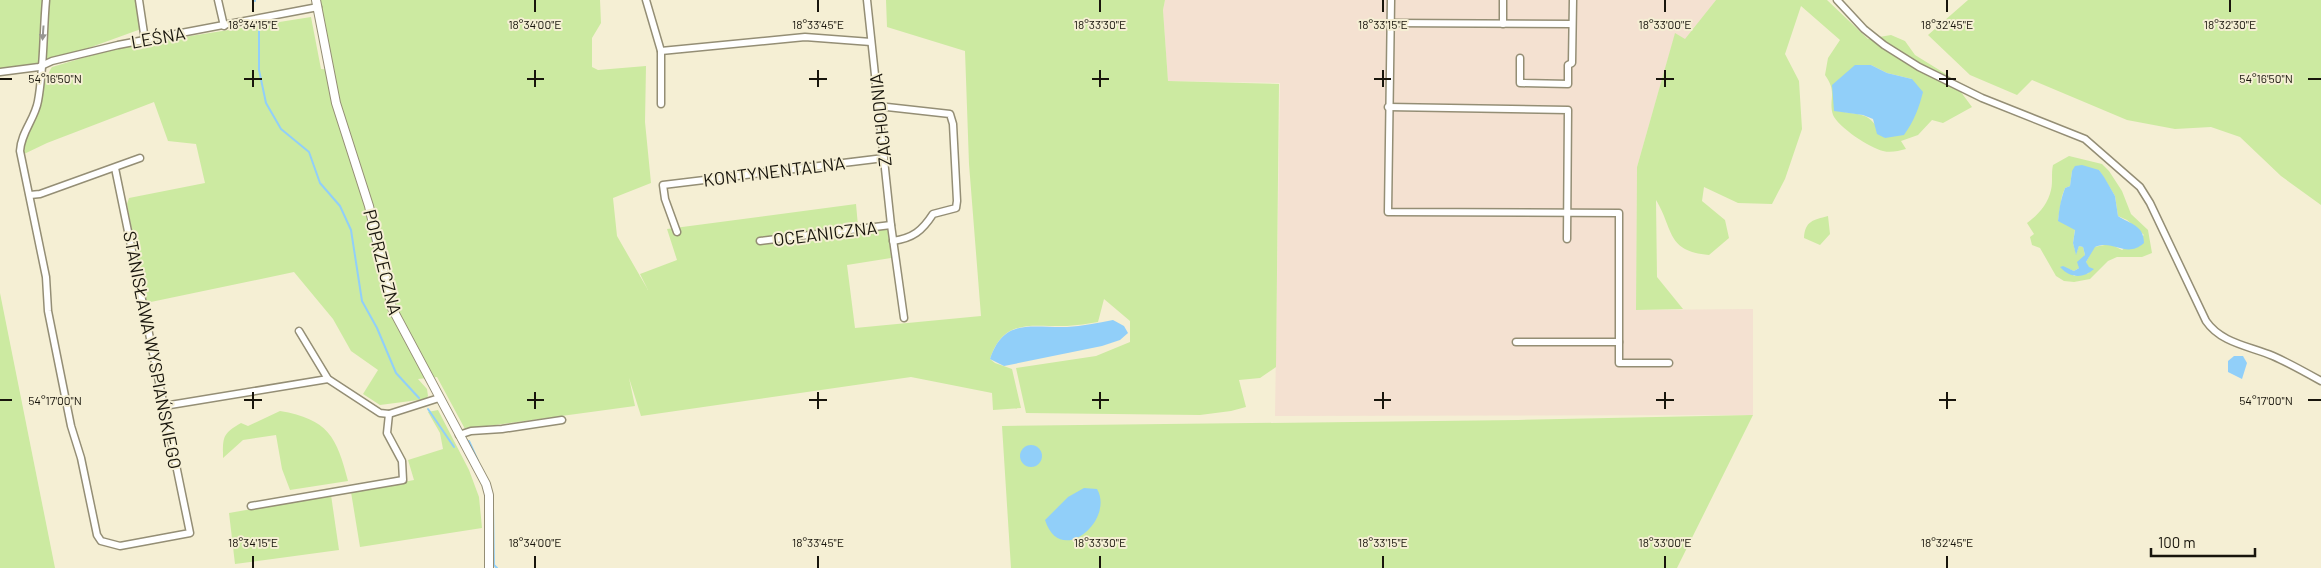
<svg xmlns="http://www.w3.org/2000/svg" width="2321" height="568" viewBox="0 0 2321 568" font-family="Barlow,sans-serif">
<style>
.industrial{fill:#f4e1d1}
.green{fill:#cceaa1;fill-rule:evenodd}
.water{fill:#91cff9}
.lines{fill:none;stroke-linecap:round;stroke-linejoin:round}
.stream{stroke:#91cff9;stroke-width:2}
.minor-casing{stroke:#948e75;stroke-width:9}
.tertiary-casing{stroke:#948e75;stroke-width:10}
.minor{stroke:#fff;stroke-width:6}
.tertiary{stroke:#fff;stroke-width:8}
.oneway{fill:#979692}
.ticks{fill:none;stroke:#18150c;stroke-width:2}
.labels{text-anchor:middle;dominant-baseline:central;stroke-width:4;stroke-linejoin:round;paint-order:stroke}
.street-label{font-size:18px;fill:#18150c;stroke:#f5efd4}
.ticks-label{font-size:12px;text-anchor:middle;fill:#18150c;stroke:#f5efd4;stroke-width:4;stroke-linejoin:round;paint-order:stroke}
</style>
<rect width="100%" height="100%" fill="#f5efd4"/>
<polygon class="industrial" points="1165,0 1716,0 1685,40 1675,34 1637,167 1636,310 1753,309 1753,415 1275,416 1280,83 1168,81 1163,10"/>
<g class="green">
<polygon points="0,0 136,0 141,29 61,58 39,60 40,67 0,72"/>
<path d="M 320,0 L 600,0 L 601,23 L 592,38 L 592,67 L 598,70 L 646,66 L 645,122 L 651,183 L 613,198 L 617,236 L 648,290 L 640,274 L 677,260 L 667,229 L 856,204 L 858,226 L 888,224 L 891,258 L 847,265 L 855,328 L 981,316 L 969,164 L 965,51 L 887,27 L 886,0 L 1165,0 L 1163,10 L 1168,81 L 1279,84 L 1276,367 L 1260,378 L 1239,380 L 1246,407 L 1231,411 L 1200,415 L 1026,413 L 1016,368 L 1096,356 L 1130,342 L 1130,321 L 1104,299 L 1098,322 C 1088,324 1077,325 1067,326 C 1032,327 1004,317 990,359 L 995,363 L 1012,369 L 1021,408 L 993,410 L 992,393 L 911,377 L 641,416 L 629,378 L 635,406 L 465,429 L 437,377 L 418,379 L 427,389 L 428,396 L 426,399 L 380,405 L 363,394 L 378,370 L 351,351 L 333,319 L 294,272 L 146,303 L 127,204 L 129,198 L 205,183 L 196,144 L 168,141 L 154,102 L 47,143 L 24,154 C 24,152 23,149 23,146 C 24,138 47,73 52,67 L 120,47 L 311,17 L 321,69 L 332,70 Z"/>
<path d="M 1716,0 L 1827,0 L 1868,39 L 1891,35 L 1905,41 L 1915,55 L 1949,76 L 1972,107 L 1943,123 L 1932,120 L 1918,135 L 1901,141 L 1906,149 C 1898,151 1891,153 1883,151 C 1870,148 1838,127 1833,115 C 1828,99 1838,93 1825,75 L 1828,58 L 1840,40 L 1801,6 L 1785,54 L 1799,81 L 1802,129 L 1785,179 L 1772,204 L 1738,203 L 1704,187 L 1702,201 L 1725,220 L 1729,238 L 1709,255 C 1666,251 1674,230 1656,200 L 1657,277 L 1683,309 L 1636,310 L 1637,167 L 1675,33 L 1685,39 ZM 1871,65 L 1887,73 L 1912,79 L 1885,138 C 1866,109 1865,117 1834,110 Z"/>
<polygon points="1968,0 2321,0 2321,205 2281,176 2240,137 2211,127 2175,129 2127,120 2032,80 2017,95 1970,75 1928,35"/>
<path d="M 2069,156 L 2102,164 L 2109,171 L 2122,191 L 2131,214 L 2148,230 L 2152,253 L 2142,257 L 2117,257 L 2108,261 L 2090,279 L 2074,282 L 2064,281 L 2056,276 L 2040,248 L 2032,245 L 2030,237 L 2034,234 L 2027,223 C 2038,215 2048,204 2051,190 C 2053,182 2051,174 2053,165 ZM 2099,170 L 2115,196 L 2118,216 L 2127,220 L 2144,235 L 2122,250 L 2110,244 L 2094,247 L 2086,262 L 2089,273 L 2074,276 L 2069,269 L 2074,271 L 2079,268 L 2085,255 L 2083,247 L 2079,246 L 2076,254 L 2073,243 L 2075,229 L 2058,220 L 2062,196 L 2065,188 L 2070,186 L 2072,171 Z"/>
<path d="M 1828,216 L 1830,234 L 1820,245 L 1804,238 C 1805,221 1813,220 1828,216 Z"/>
<polygon points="0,293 55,568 0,568"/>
<polygon points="438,410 469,470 479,497 482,528 360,547 351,492 414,480 408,460 443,449 440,433 428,412"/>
<path d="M 280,411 C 328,419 337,437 348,481 L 290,490 L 282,469 L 276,435 L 243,440 L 223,458 C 223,437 222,434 241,423 L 248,426 Z"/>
<polygon points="1753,415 1677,568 1011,568 1002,426 1518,420"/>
<polygon points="331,495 339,550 235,564 229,513"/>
</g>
<g class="water">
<path d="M 1855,65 L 1871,65 L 1887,73 L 1912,79 L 1923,92 C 1919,108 1914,121 1904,135 L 1885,138 L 1877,134 L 1873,119 L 1863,115 L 1834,111 L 1832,85 Z"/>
<path d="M 2082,165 L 2099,170 L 2104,177 L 2115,196 L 2118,216 C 2130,224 2144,225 2144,243 C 2126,259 2114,239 2095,247 L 2086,262 L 2089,267 L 2094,269 C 2083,279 2070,278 2060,267 L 2063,266 L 2074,271 L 2079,268 L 2077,262 L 2085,255 L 2083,247 L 2079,246 L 2076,255 L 2073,243 L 2075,230 L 2058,221 C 2059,209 2061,198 2065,188 L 2070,186 L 2072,171 L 2075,166 Z"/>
<path d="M 1113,320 L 1124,326 L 1128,333 L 1120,340 L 1102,346 L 1004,366 L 990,359 C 1004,317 1032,328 1067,327 C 1082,326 1098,323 1113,320 Z"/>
<polygon points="2234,356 2243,356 2247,363 2242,379 2228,372 2228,361"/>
<circle cx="1031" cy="456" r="11"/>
<path d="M 1084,488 L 1097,489 C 1115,520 1060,568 1045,520 L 1068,497 Z"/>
</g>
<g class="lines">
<g class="stream">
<polyline points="254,0 255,1"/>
<polyline points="259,24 259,70 266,103 281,129 309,152 320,183 340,206 351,230 362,301 377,328 396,373 419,398"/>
<polyline points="428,409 454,447"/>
<polyline points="469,441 478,461"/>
<polyline points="493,507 494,565 497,568"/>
</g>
<g class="minor-casing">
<g id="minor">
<path d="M 46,0 C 43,33 44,68 38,101 C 35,119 21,132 20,151 L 46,277 L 48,311 L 71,426 L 81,458 L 97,535 L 101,541 L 120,546 L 190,533 L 115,168"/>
<polyline points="139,0 145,40"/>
<polyline points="218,0 224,26"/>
<polyline points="646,0 661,51 661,104"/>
<polyline points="867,0 891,225 904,318"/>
<polyline points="1391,0 1388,212 1619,213 1619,363 1669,363"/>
<polyline points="1503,0 1503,24"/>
<path d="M 1837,0 L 1864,29 L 1884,45 L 1919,67 L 1982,98 L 2085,139 L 2140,187 L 2150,203 L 2206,321 C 2221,343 2249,346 2273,356 C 2289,363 2305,372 2321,381"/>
<polyline points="1390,23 1572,24"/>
<polyline points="661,51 805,37 871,42"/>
<polyline points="1520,58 1520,83 1568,84 1568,65 1572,63 1573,0"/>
<polyline points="0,72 39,67 52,61 118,45 318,7"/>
<path d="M 878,106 L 950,114 L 953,124 L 957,201 L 956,208 L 933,214 C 922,231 913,238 893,241"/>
<polyline points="1388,107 1568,110 1567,239"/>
<polyline points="30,195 40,194 140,158"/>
<polyline points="677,232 665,199 663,185 884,158"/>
<polyline points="760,241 891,225"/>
<polyline points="299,331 328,379 380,413 389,414 439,398"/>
<polyline points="1516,342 1619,342"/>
<polyline points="164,406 328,379"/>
<polyline points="459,435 471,431 502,429 562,420"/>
<polyline points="251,506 403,480 402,461 387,433 389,414"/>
</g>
</g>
<g class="tertiary-casing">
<polyline id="tertiary" points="316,0 336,103 369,206 392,308 486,484 489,495 489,568"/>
</g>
<use href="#minor" class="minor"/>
<use href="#tertiary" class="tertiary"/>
</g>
<defs><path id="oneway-solid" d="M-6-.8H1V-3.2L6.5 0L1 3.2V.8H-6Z" transform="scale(1.25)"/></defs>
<use class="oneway" href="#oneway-solid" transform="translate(43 33) rotate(94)"/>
<path class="ticks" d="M 253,0 L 253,12M 535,0 L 535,12M 818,0 L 818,12M 1100,0 L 1100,12M 1383,0 L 1383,12M 1665,0 L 1665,12M 1947,0 L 1947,12M 2230,0 L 2230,12M 253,70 L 253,87M 535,70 L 535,87M 818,70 L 818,87M 1100,70 L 1100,87M 1383,70 L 1383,87M 1665,70 L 1665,87M 1947,70 L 1947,87M 0,79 L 12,79M 244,79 L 262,79M 527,79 L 544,79M 809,79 L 827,79M 1092,79 L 1109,79M 1374,79 L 1391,79M 1656,79 L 1674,79M 1939,79 L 1956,79M 2308,79 L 2321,79M 253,392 L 253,409M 535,392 L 535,409M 818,392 L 818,409M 1100,392 L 1100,409M 1383,392 L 1383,409M 1665,392 L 1665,409M 1947,392 L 1947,409M 0,400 L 12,400M 244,400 L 262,400M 527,400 L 544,400M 809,400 L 827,400M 1092,400 L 1109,400M 1374,400 L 1391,400M 1656,400 L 1674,400M 1939,400 L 1956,400M 2308,400 L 2321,400M 253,556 L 253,568M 535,556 L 535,568M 818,556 L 818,568M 1100,556 L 1100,568M 1383,556 L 1383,568M 1665,556 L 1665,568M 1947,556 L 1947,568"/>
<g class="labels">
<g class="street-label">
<text transform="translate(158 37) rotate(-10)">LEŚNA</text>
<text transform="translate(880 120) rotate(-96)">ZACHODNIA</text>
<text transform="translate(774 171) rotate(-7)">KONTYNENTALNA</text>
<text transform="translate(825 233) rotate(-7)">OCEANICZNA</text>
<text transform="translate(383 262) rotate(76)">POPRZECZNA</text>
<text transform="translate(153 350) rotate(79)">STANISŁAWA WYSPIAŃSKIEGO</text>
</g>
</g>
<g class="ticks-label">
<text x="253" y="29">18°34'15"E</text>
<text x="535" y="29">18°34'00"E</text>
<text x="818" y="29">18°33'45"E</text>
<text x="1100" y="29">18°33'30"E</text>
<text x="1383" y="29">18°33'15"E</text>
<text x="1665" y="29">18°33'00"E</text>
<text x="1947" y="29">18°32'45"E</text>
<text x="2230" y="29">18°32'30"E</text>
<text x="2266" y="83">54°16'50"N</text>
<text x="55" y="83">54°16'50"N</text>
<text x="2266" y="405">54°17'00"N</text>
<text x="55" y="405">54°17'00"N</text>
<text x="253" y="547">18°34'15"E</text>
<text x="535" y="547">18°34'00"E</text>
<text x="818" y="547">18°33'45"E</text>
<text x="1100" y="547">18°33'30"E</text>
<text x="1383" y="547">18°33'15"E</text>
<text x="1665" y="547">18°33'00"E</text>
<text x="1947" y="547">18°32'45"E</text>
</g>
<path d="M2151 548v8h104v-8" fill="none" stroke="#18150c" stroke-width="2.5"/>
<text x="2158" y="548" font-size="15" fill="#18150c" stroke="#f5efd4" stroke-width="4" paint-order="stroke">100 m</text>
</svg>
